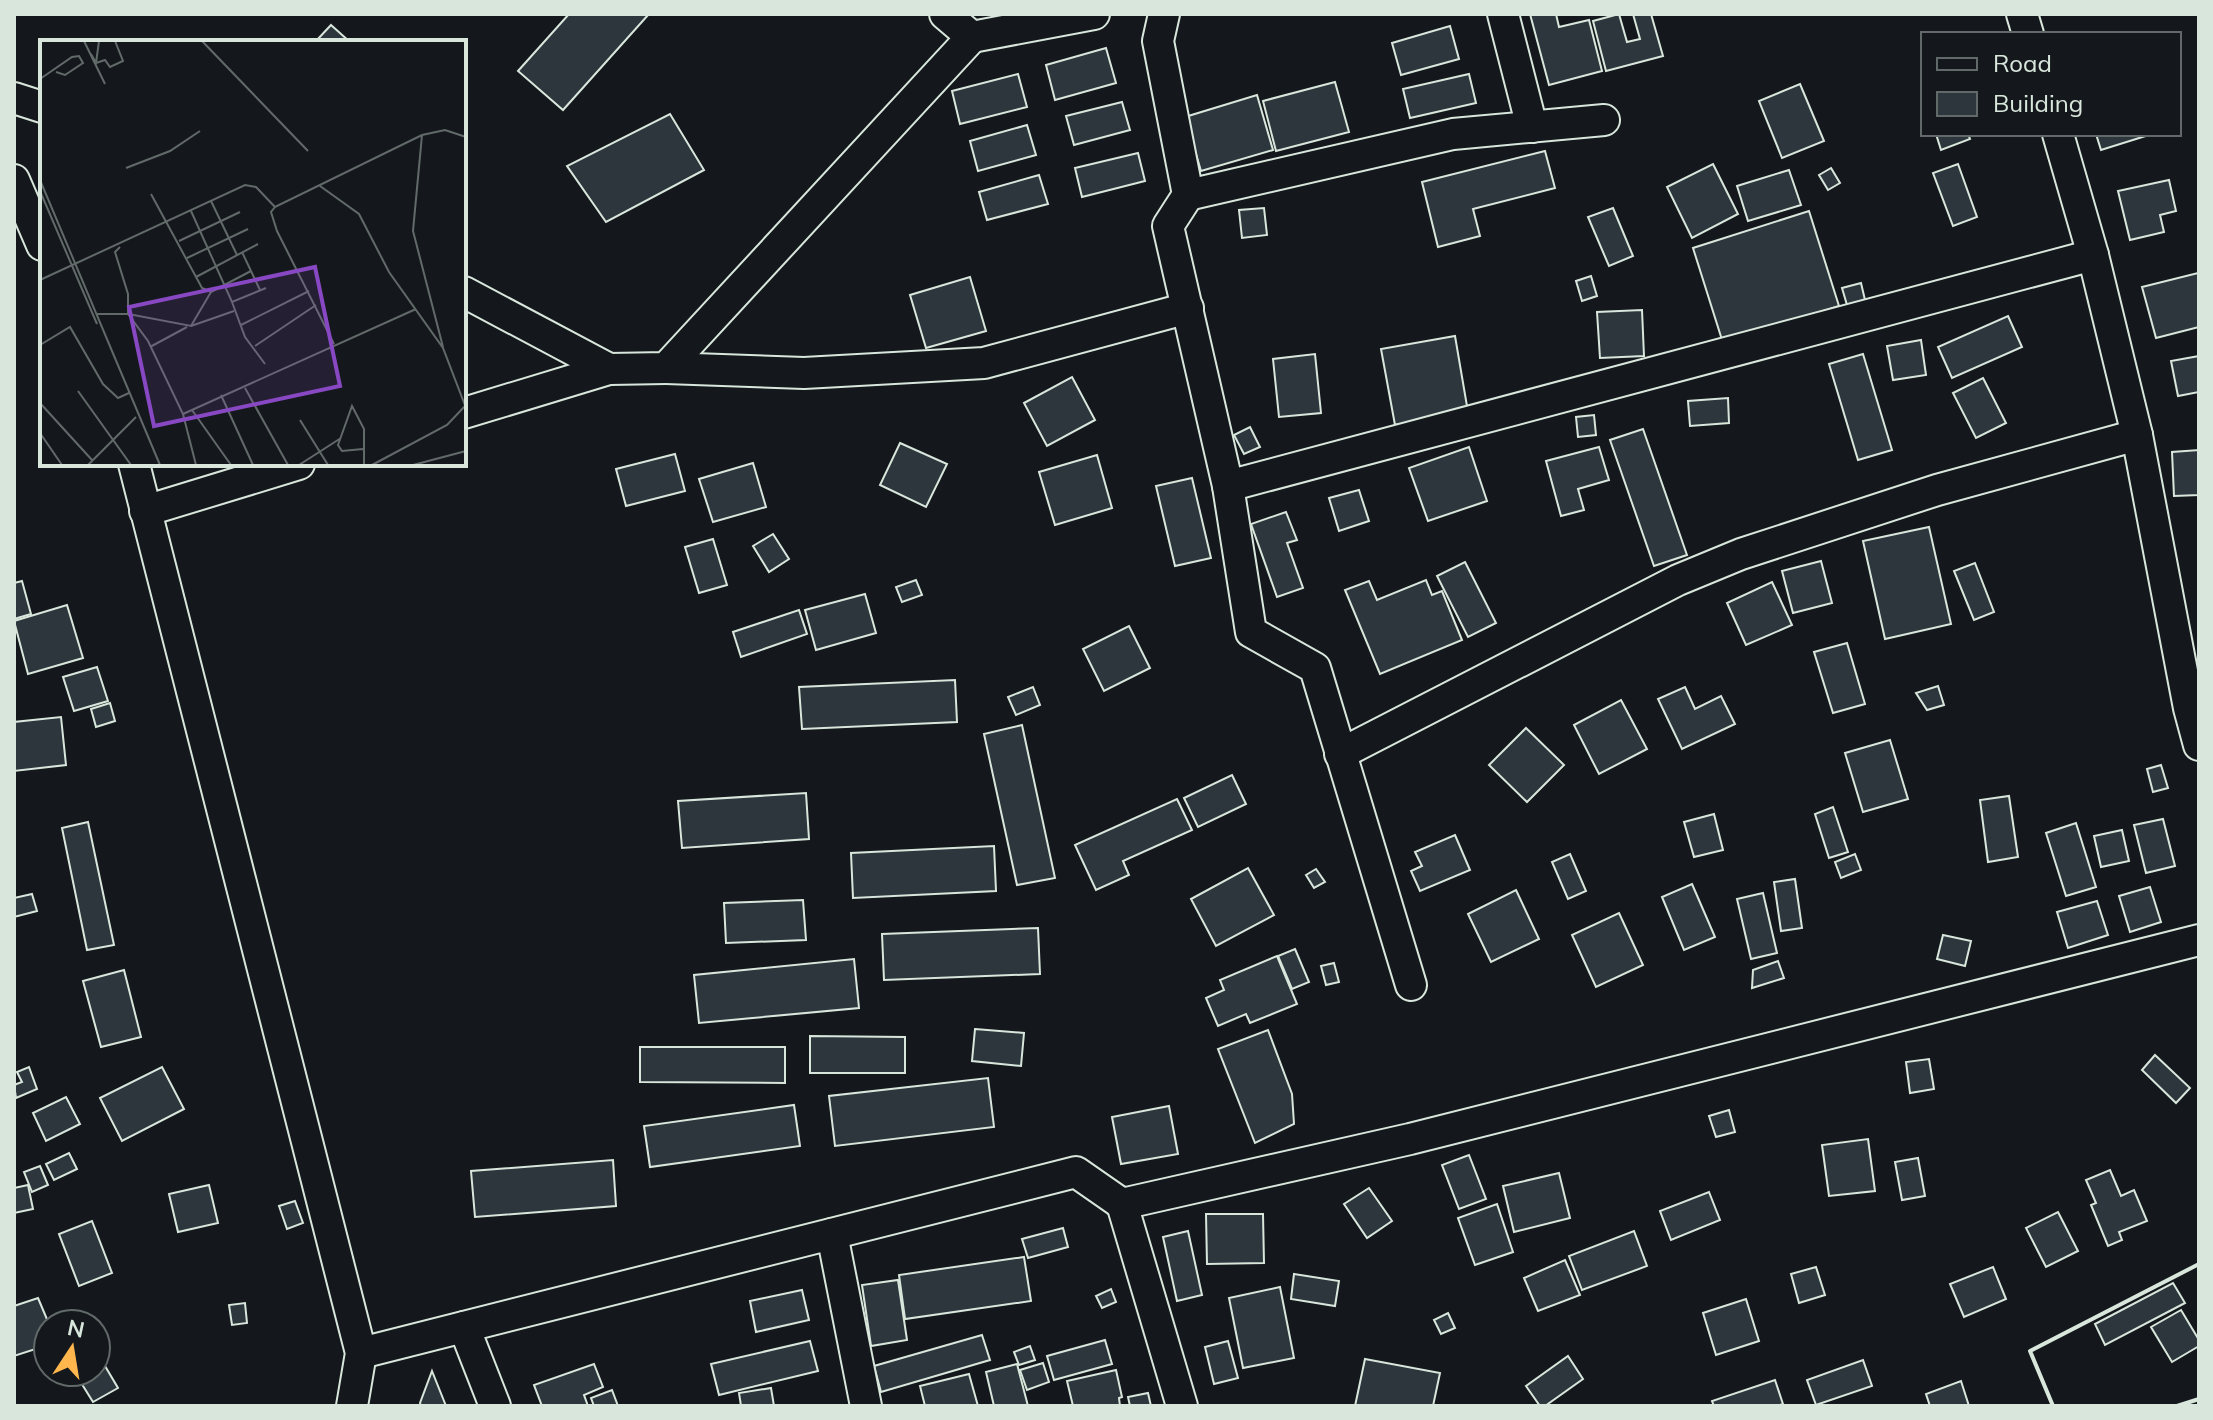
<svg xmlns="http://www.w3.org/2000/svg" width="2213" height="1420" viewBox="0 0 2213 1420" font-family="Mulish,sans-serif">
<style>
.building{fill:#2c363c;stroke:#d8e6dc;stroke-width:2}
.lines{fill:none;stroke-linecap:round;stroke-linejoin:round}
.street-casing{stroke:#d8e6dc;stroke-width:34}
.street{stroke:#14181c;stroke-width:30}
.wall{stroke:#d8e6dc;stroke-width:4}
.inset-road{fill:none;stroke:#626a69;stroke-width:2}
.view{fill:#8948c3;fill-opacity:0.15;stroke:#8948c3;stroke-width:4}
.inset-edge{fill:none;stroke:#d8e6dc;stroke-width:4}
</style>
<rect width="100%" height="100%" fill="#14181c"/>
<g class="building">
<polygon points="569,14 649,14 563,110 518,71"/>
<polygon points="1530,14 1556,14 1559,27 1589,20 1602,71 1549,85"/>
<polygon points="1619,14 1627,42 1640,39 1633,14 1651,14 1663,56 1606,71 1593,21"/>
<polygon points="331,25 350,42 317,42 316,41"/>
<polygon points="1450,26 1459,59 1401,75 1392,43"/>
<polygon points="1106,48 1116,83 1055,100 1046,65"/>
<polygon points="1018,74 1027,107 960,124 952,91"/>
<polygon points="1469,74 1476,103 1410,118 1403,89"/>
<polygon points="1335,82 1349,132 1276,151 1263,101"/>
<polygon points="1800,84 1824,141 1782,158 1759,101"/>
<polygon points="1257,95 1273,150 1201,171 1185,117"/>
<polygon points="1122,102 1130,130 1074,145 1066,116"/>
<polygon points="670,114 704,170 606,222 567,166"/>
<polygon points="1027,125 1036,155 978,171 970,141"/>
<polygon points="1936,134 1968,134 1970,139 1941,150"/>
<polygon points="2096,134 2152,134 2101,150"/>
<polygon points="1545,151 1555,188 1473,209 1480,236 1438,247 1422,182"/>
<polygon points="1138,153 1145,181 1082,197 1075,168"/>
<polygon points="1713,164 1738,214 1692,238 1667,187"/>
<polygon points="1958,164 1977,217 1953,226 1933,173"/>
<polygon points="1831,168 1840,183 1828,190 1819,175"/>
<polygon points="1789,170 1801,205 1748,221 1737,186"/>
<polygon points="1039,175 1048,204 987,220 979,192"/>
<polygon points="2169,180 2176,211 2160,215 2164,232 2130,240 2118,191"/>
<polygon points="1264,208 1267,235 1242,238 1239,210"/>
<polygon points="1613,208 1633,256 1609,266 1588,217"/>
<polygon points="1809,211 1839,306 1723,343 1693,248"/>
<polygon points="2198,273 2199,327 2156,338 2142,287"/>
<polygon points="1591,276 1597,296 1582,301 1576,281"/>
<polygon points="970,277 986,331 926,348 910,295"/>
<polygon points="1861,283 1865,300 1847,305 1842,288"/>
<polygon points="1642,310 1644,356 1600,358 1597,312"/>
<polygon points="2008,316 2022,347 1952,378 1938,347"/>
<polygon points="1455,336 1468,412 1395,425 1381,349"/>
<polygon points="1921,340 1926,375 1893,380 1887,346"/>
<polygon points="1315,354 1321,413 1279,417 1273,359"/>
<polygon points="1863,354 1892,450 1858,460 1829,364"/>
<polygon points="2199,356 2199,392 2178,396 2171,361"/>
<polygon points="1072,377 1095,420 1047,446 1024,403"/>
<polygon points="1983,378 2006,423 1976,438 1953,393"/>
<polygon points="1728,398 1729,423 1690,426 1688,401"/>
<polygon points="1594,415 1596,435 1578,437 1576,417"/>
<polygon points="1250,427 1260,447 1244,454 1234,435"/>
<polygon points="1643,429 1687,555 1654,566 1610,440"/>
<polygon points="900,443 947,464 926,507 880,485"/>
<polygon points="1469,447 1487,501 1428,521 1409,468"/>
<polygon points="1599,447 1609,480 1578,489 1584,510 1561,516 1546,461"/>
<polygon points="2199,450 2199,495 2174,496 2172,452"/>
<polygon points="675,454 685,491 626,506 616,469"/>
<polygon points="1097,455 1112,508 1055,525 1039,472"/>
<polygon points="753,463 766,507 713,522 699,479"/>
<polygon points="1192,478 1211,558 1175,566 1156,486"/>
<polygon points="1359,490 1369,521 1339,531 1329,498"/>
<polygon points="1286,512 1297,540 1287,543 1303,588 1277,597 1251,524"/>
<polygon points="1929,527 1951,624 1885,639 1863,541"/>
<polygon points="773,534 789,559 769,572 753,546"/>
<polygon points="713,539 727,585 699,593 685,547"/>
<polygon points="1821,561 1832,603 1793,613 1782,571"/>
<polygon points="1465,562 1496,623 1468,637 1437,576"/>
<polygon points="1975,563 1994,612 1974,620 1954,571"/>
<polygon points="916,580 922,595 902,602 896,587"/>
<polygon points="1426,580 1432,595 1442,591 1462,640 1380,674 1345,590 1369,581 1377,600"/>
<polygon points="22,581 31,614 14,619 14,583"/>
<polygon points="1772,582 1792,625 1746,645 1727,603"/>
<polygon points="865,594 876,633 816,650 805,610"/>
<polygon points="67,605 83,658 28,674 14,621"/>
<polygon points="799,610 807,634 741,657 733,632"/>
<polygon points="1129,626 1150,668 1104,691 1083,649"/>
<polygon points="1847,643 1865,704 1833,713 1814,652"/>
<polygon points="97,667 108,701 74,711 63,677"/>
<polygon points="955,680 957,722 802,729 799,687"/>
<polygon points="1938,686 1944,705 1927,710 1916,693"/>
<polygon points="1033,687 1040,705 1016,715 1008,697"/>
<polygon points="1685,687 1695,709 1721,696 1735,724 1682,749 1658,699"/>
<polygon points="1621,700 1647,749 1599,774 1574,725"/>
<polygon points="110,703 115,721 96,727 91,709"/>
<polygon points="61,717 66,765 14,771 14,722"/>
<polygon points="1022,725 1055,878 1017,885 984,734"/>
<polygon points="1526,728 1564,765 1527,802 1489,765"/>
<polygon points="1890,740 1908,799 1863,812 1845,753"/>
<polygon points="2161,765 2168,788 2153,792 2147,769"/>
<polygon points="1232,775 1246,804 1198,827 1184,798"/>
<polygon points="806,793 809,839 682,848 678,801"/>
<polygon points="2009,796 2018,857 1988,862 1980,800"/>
<polygon points="1177,799 1192,830 1123,861 1129,875 1096,890 1075,845"/>
<polygon points="1833,807 1848,852 1829,858 1815,814"/>
<polygon points="1714,814 1723,850 1694,857 1684,822"/>
<polygon points="2163,819 2175,866 2146,873 2134,825"/>
<polygon points="88,822 114,945 87,950 62,828"/>
<polygon points="2076,823 2096,887 2066,896 2046,833"/>
<polygon points="2122,830 2129,861 2101,867 2094,836"/>
<polygon points="1455,835 1470,870 1420,891 1411,871 1422,866 1415,852"/>
<polygon points="994,846 996,891 853,898 851,853"/>
<polygon points="1570,854 1586,891 1568,899 1552,862"/>
<polygon points="1855,854 1861,870 1841,878 1835,862"/>
<polygon points="1248,868 1274,915 1216,946 1191,899"/>
<polygon points="1316,869 1325,882 1314,888 1306,875"/>
<polygon points="1795,879 1802,928 1781,931 1774,882"/>
<polygon points="1692,884 1715,937 1684,950 1662,897"/>
<polygon points="2150,887 2161,922 2130,932 2119,896"/>
<polygon points="1516,890 1539,939 1491,962 1468,914"/>
<polygon points="1763,893 1777,953 1751,959 1737,899"/>
<polygon points="32,894 37,911 14,917 14,898"/>
<polygon points="803,900 806,940 726,943 724,903"/>
<polygon points="2097,901 2108,935 2068,948 2057,912"/>
<polygon points="1619,913 1643,965 1596,987 1572,935"/>
<polygon points="1038,928 1040,974 884,980 882,934"/>
<polygon points="1943,935 1971,941 1965,966 1937,959"/>
<polygon points="1295,949 1309,982 1292,989 1278,956"/>
<polygon points="1277,956 1297,1004 1250,1023 1246,1014 1218,1026 1206,998 1224,990 1220,980"/>
<polygon points="854,959 859,1008 699,1023 694,975"/>
<polygon points="1778,961 1784,978 1752,988 1753,970"/>
<polygon points="1334,963 1339,982 1326,985 1321,966"/>
<polygon points="124,970 141,1037 101,1047 83,981"/>
<polygon points="975,1029 1024,1033 1021,1066 972,1061"/>
<polygon points="1268,1030 1292,1094 1294,1124 1255,1143 1218,1049"/>
<polygon points="810,1036 905,1037 905,1073 810,1073"/>
<polygon points="640,1047 785,1047 785,1083 640,1082"/>
<polygon points="2155,1055 2190,1088 2176,1103 2142,1070"/>
<polygon points="1929,1059 1934,1089 1910,1093 1906,1062"/>
<polygon points="29,1067 37,1089 16,1098 14,1085 22,1082 17,1072"/>
<polygon points="162,1067 184,1109 122,1141 100,1098"/>
<polygon points="988,1078 994,1127 835,1146 829,1096"/>
<polygon points="66,1097 80,1124 46,1141 33,1113"/>
<polygon points="794,1105 800,1146 650,1167 644,1126"/>
<polygon points="1169,1106 1178,1154 1121,1164 1112,1117"/>
<polygon points="1729,1110 1735,1132 1716,1137 1709,1116"/>
<polygon points="1868,1139 1875,1191 1829,1196 1822,1145"/>
<polygon points="69,1153 77,1169 54,1180 46,1164"/>
<polygon points="1469,1155 1486,1199 1459,1209 1442,1165"/>
<polygon points="1918,1158 1925,1196 1902,1200 1895,1162"/>
<polygon points="613,1160 616,1206 475,1217 471,1171"/>
<polygon points="40,1166 48,1185 32,1192 24,1172"/>
<polygon points="2110,1170 2121,1196 2134,1190 2147,1221 2119,1232 2122,1240 2108,1246 2091,1205 2096,1203 2086,1180"/>
<polygon points="1559,1173 1570,1218 1514,1232 1503,1186"/>
<polygon points="28,1185 33,1209 14,1213 14,1188"/>
<polygon points="209,1185 218,1223 178,1232 169,1194"/>
<polygon points="1369,1188 1392,1221 1367,1238 1344,1204"/>
<polygon points="1709,1192 1720,1220 1671,1240 1660,1211"/>
<polygon points="295,1201 303,1223 287,1229 279,1206"/>
<polygon points="1497,1204 1513,1252 1475,1265 1458,1218"/>
<polygon points="2058,1212 2078,1251 2046,1267 2026,1228"/>
<polygon points="1206,1214 1263,1214 1264,1263 1207,1264"/>
<polygon points="92,1221 112,1273 79,1286 59,1234"/>
<polygon points="1063,1228 1068,1247 1028,1258 1022,1239"/>
<polygon points="1188,1231 1202,1295 1177,1301 1163,1237"/>
<polygon points="1634,1231 1647,1266 1582,1290 1569,1256"/>
<polygon points="1024,1257 1031,1301 905,1319 899,1275"/>
<polygon points="1565,1260 1580,1295 1538,1311 1524,1278"/>
<polygon points="1816,1267 1825,1295 1799,1303 1791,1274"/>
<polygon points="1993,1267 2006,1299 1964,1317 1950,1284"/>
<polygon points="1294,1274 1339,1281 1335,1306 1291,1299"/>
<polygon points="898,1280 907,1340 871,1346 862,1285"/>
<polygon points="2173,1283 2185,1303 2105,1345 2095,1324"/>
<polygon points="1280,1287 1294,1358 1243,1368 1229,1298"/>
<polygon points="1111,1289 1116,1302 1102,1308 1096,1296"/>
<polygon points="802,1290 809,1320 756,1332 750,1301"/>
<polygon points="38,1298 49,1324 48,1345 14,1356 14,1306"/>
<polygon points="1746,1299 1759,1341 1716,1355 1703,1313"/>
<polygon points="245,1303 247,1323 232,1325 229,1305"/>
<polygon points="2181,1310 2199,1340 2199,1346 2172,1362 2151,1327"/>
<polygon points="1448,1313 1455,1328 1441,1334 1434,1320"/>
<polygon points="982,1335 990,1360 881,1392 874,1366"/>
<polygon points="1105,1340 1112,1364 1054,1380 1047,1356"/>
<polygon points="810,1341 818,1371 719,1395 711,1364"/>
<polygon points="1228,1341 1238,1378 1214,1384 1205,1347"/>
<polygon points="1030,1346 1035,1360 1019,1365 1014,1352"/>
<polygon points="1568,1356 1583,1379 1545,1406 1540,1406 1526,1386"/>
<polygon points="1365,1359 1440,1373 1433,1406 1355,1406"/>
<polygon points="1863,1360 1872,1386 1816,1405 1807,1380"/>
<polygon points="1043,1363 1049,1382 1027,1390 1020,1370"/>
<polygon points="594,1364 603,1387 584,1395 588,1406 542,1406 534,1385"/>
<polygon points="1017,1364 1028,1406 994,1406 986,1372"/>
<polygon points="105,1366 118,1388 93,1402 80,1381"/>
<polygon points="1116,1370 1122,1397 1119,1398 1120,1406 1073,1406 1067,1381"/>
<polygon points="432,1371 446,1406 421,1406 420,1403"/>
<polygon points="969,1374 978,1406 925,1406 920,1386"/>
<polygon points="1775,1380 1783,1404 1777,1406 1714,1406 1712,1401"/>
<polygon points="1961,1381 1969,1406 1930,1406 1926,1394"/>
<polygon points="771,1388 774,1406 741,1406 739,1393"/>
<polygon points="612,1390 618,1406 594,1406 591,1398"/>
<polygon points="1148,1393 1151,1406 1130,1406 1128,1397"/>
</g>
<g class="lines">
<g class="street-casing">
<g id="street">
<polyline points="1164,14 1158,41 1188,195 1453,134 1604,120"/>
<polyline points="1503,14 1532,127"/>
<polyline points="2022,14 2028,34"/>
<polyline points="972,37 1094,14"/>
<polyline points="14,98 42,107"/>
<polyline points="2058,134 2093,255 2137,435 2189,708 2199,745"/>
<polyline points="14,180 42,245"/>
<polyline points="1188,195 1168,226 1228,486 1251,632 1315,668 1411,985"/>
<polyline points="464,292 609,369 666,368 972,37 945,14"/>
<polyline points="666,368 804,373 984,363 1188,308"/>
<polyline points="464,413 609,369"/>
<polyline points="134,464 361,1353 352,1406"/>
<polyline points="1228,486 2093,255"/>
<polyline points="145,511 299,464"/>
<polyline points="1340,754 1678,580 1741,554 1937,490 2137,435"/>
<polyline points="1122,1204 1182,1406"/>
<polyline points="832,1234 866,1406"/>
<polyline points="464,1327 495,1406"/>
<polyline points="361,1353 1076,1172 1122,1204 1410,1139 2199,940"/>
</g>
</g>
<use href="#street" class="street"/>
<g class="wall">
<polyline points="2053,1406 2030,1351 2199,1264"/>
<polyline points="2177,1406 2199,1399"/>
</g>
</g>
<g transform="translate(40 40)">
<rect width="426" height="426" fill="#14181c"/>
<path class="inset-road" d="M 44,1 L 65,44M 162,1 L 268,111M 51,14 L 56,23 L 59,1M 56,23 L 65,20 L 70,27 L 83,21 L 75,1M 0,39 L 32,17 L 39,16 L 43,23 L 25,35 L 16,32M 382,95 L 373,191 L 403,307M 86,128 L 130,111 L 160,91M 0,140 L 120,425M 280,146 L 319,174 L 349,232 L 403,308 L 426,368M 0,151 L 57,284M 171,161 L 197,215M 235,167 L 231,172 L 237,191 L 294,304M 151,171 L 192,262 L 226,248M 139,201 L 200,172M 80,207 L 75,212 L 88,254 L 88,274 L 151,286 L 171,252 L 162,248 L 111,154M 202,212 L 220,250M 147,218 L 208,189M 156,237 L 218,204M 0,240 L 205,145 L 216,147 L 235,167 L 382,95 L 405,90 L 426,97M 171,252 L 211,231M 192,262 L 205,297 L 225,324M 56,274 L 88,274 L 108,301 L 143,374 L 156,425M 201,285 L 269,251M 151,286 L 194,271M 0,305 L 30,287 L 63,344 L 78,358 L 89,353M 215,306 L 276,265M 110,307 L 147,287M 205,348 L 248,425M 38,351 L 91,425M 181,355 L 213,425M 0,363 L 52,420M 152,370 L 191,425M 143,374 L 376,269M 260,380 L 288,425M 0,393 L 22,425M 323,409 L 302,411 L 298,405 L 312,366 L 324,389 L 324,425M 48,425 L 96,377M 259,425 L 301,398M 332,425 L 407,385 L 425,366M 373,425 L 426,411"/>
<path class="view" d="M 275,227 L 300,346 L 114,386 L 89,267 Z"/>
<rect width="426" height="426" class="inset-edge"/>
</g>
<rect width="2213" height="1420" fill="none" stroke="#d8e6dc" stroke-width="32"/>
<rect x="1921" y="32" width="260" height="104" fill="#14181c" stroke="#626a69" stroke-width="2"/>
<rect x="1937" y="58" width="40" height="12" fill="#14181c" stroke="#626a69" stroke-width="2"/>
<text x="1993" y="72" font-size="24" fill="#d8e6dc">Road</text>
<rect x="1937" y="92" width="40" height="24" fill="#2c363c" stroke="#626a69" stroke-width="2"/>
<text x="1993" y="112" font-size="24" fill="#d8e6dc">Building</text>
<g transform="translate(72 1348) rotate(12)"><circle r="38" fill="#14181c" stroke="#626a69" stroke-width="2"/>
<path d="M0-6L14 30L0 20L-14 30Z" fill="#ffb74d"/>
<text y="-12" font-size="22" font-weight="bold" text-anchor="middle" fill="#d8e6dc">N</text>
</g>
</svg>
